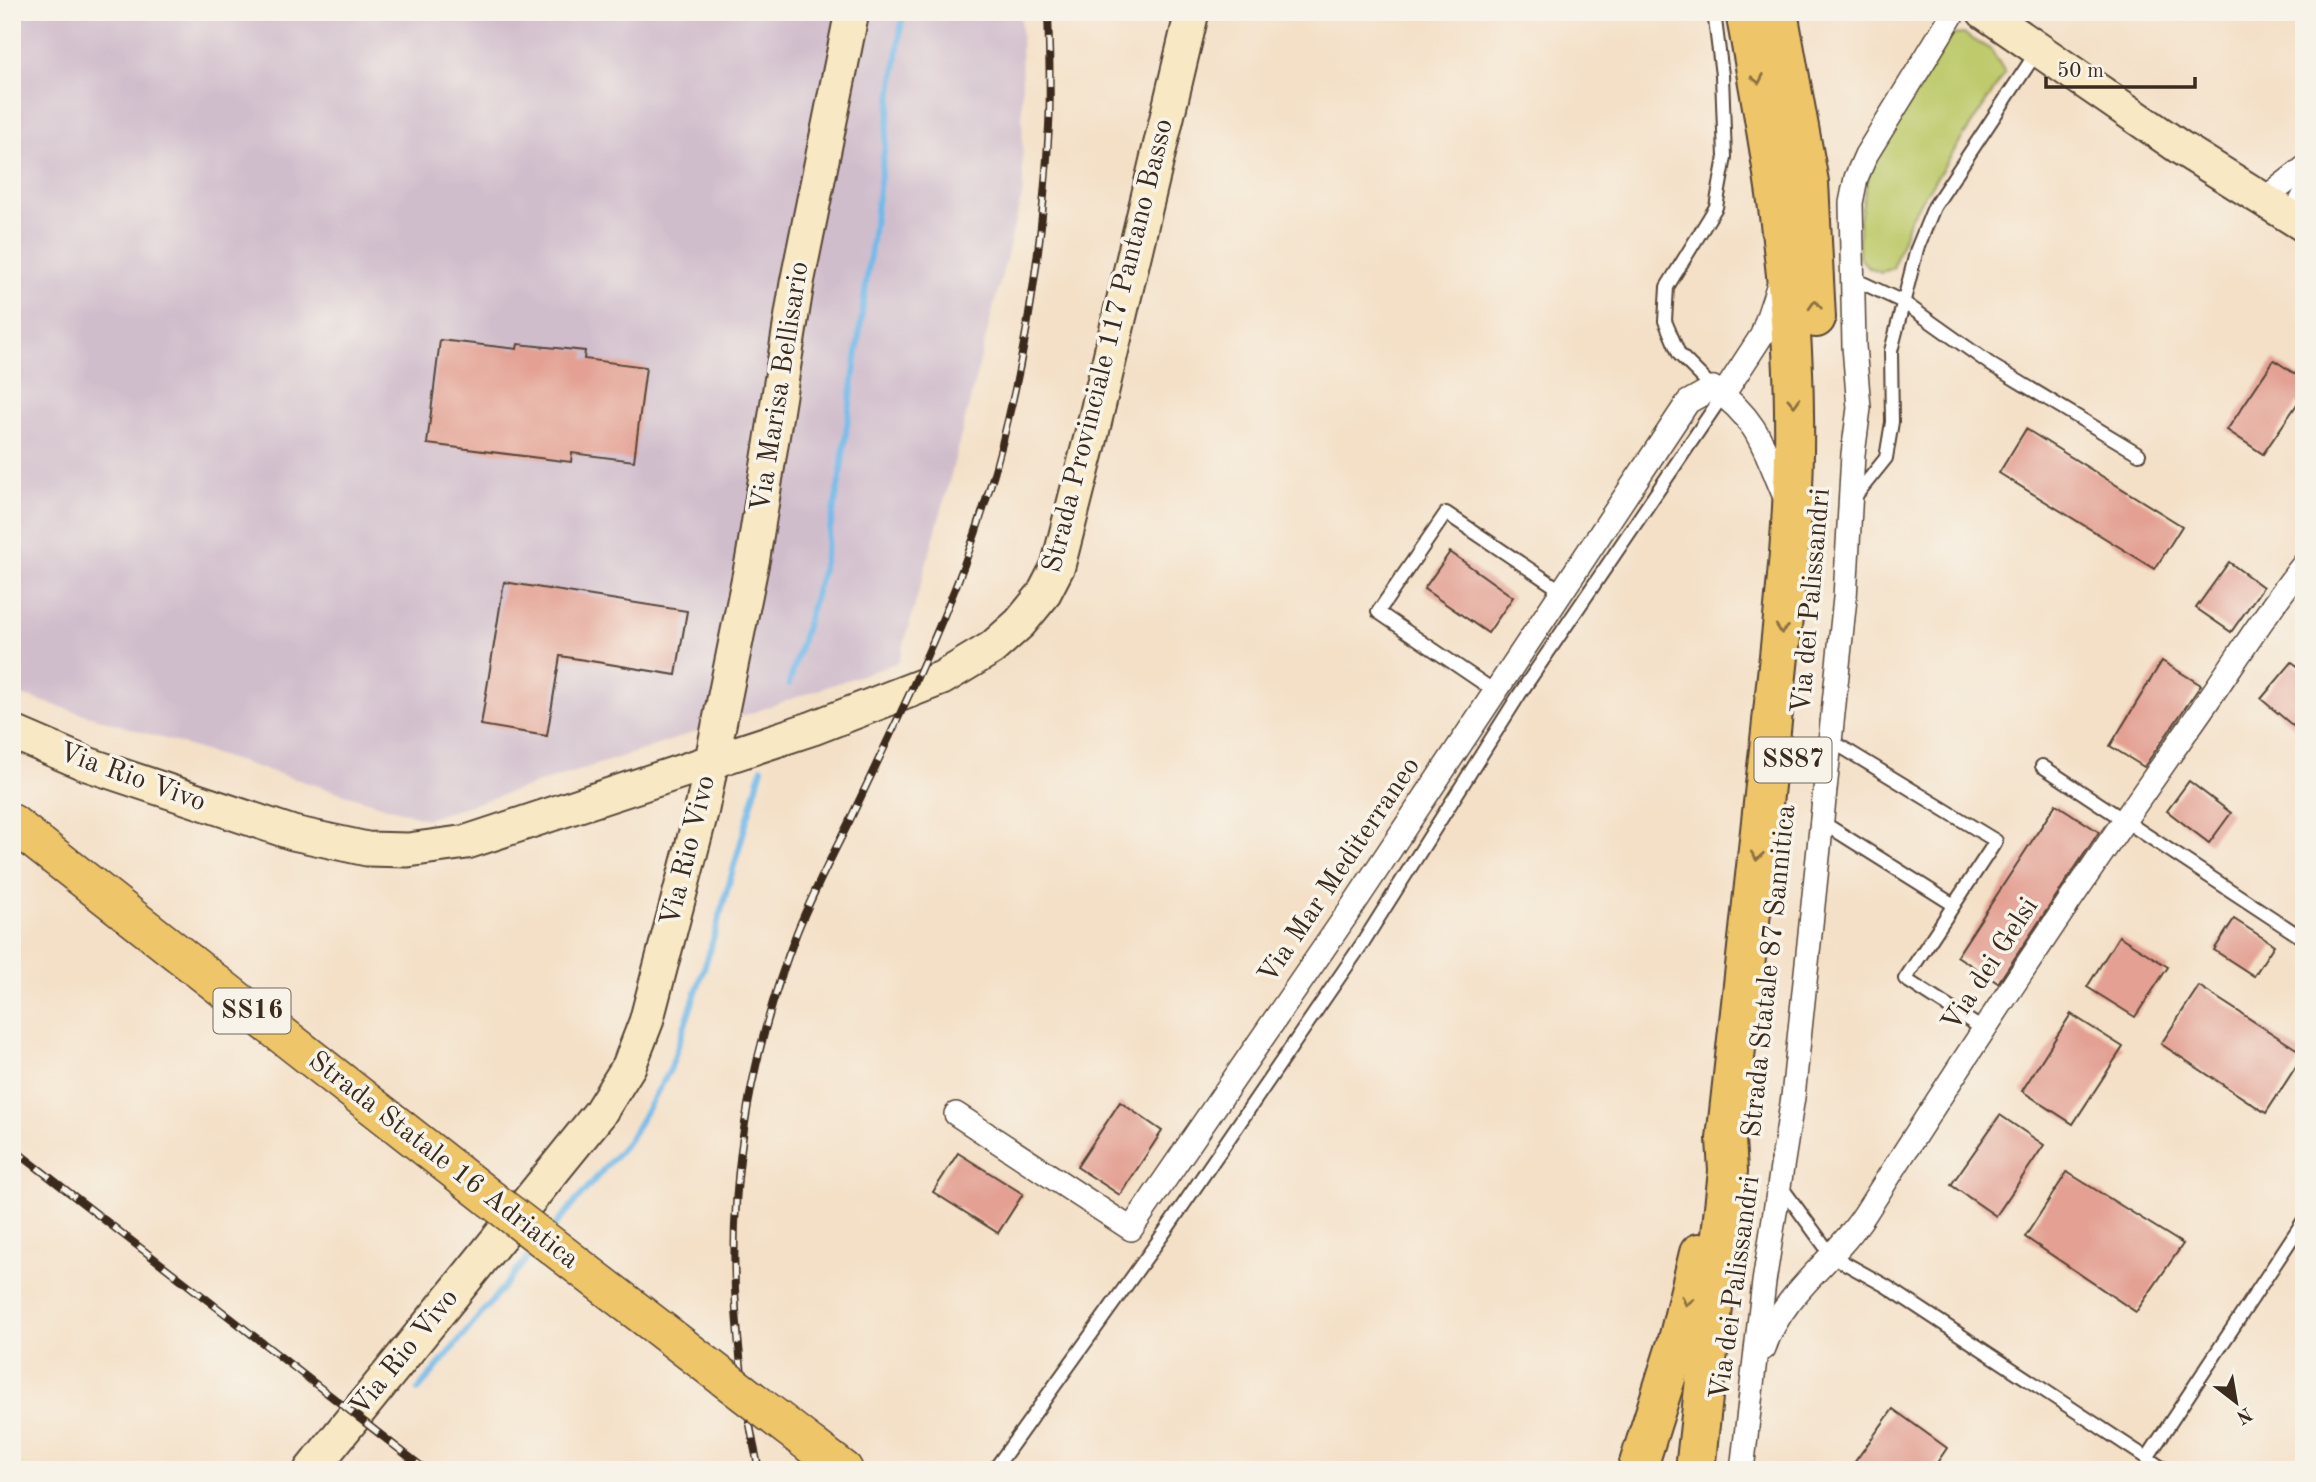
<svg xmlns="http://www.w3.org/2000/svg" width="2316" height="1482" viewBox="0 0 2316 1482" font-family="'Old Standard TT',serif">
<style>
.industrial{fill:#d0bdcc}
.green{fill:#beca6c;stroke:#7c7a45;stroke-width:2}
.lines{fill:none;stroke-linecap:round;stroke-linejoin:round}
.stream{stroke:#71b9e9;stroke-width:6}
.building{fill:#e3a093}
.lane-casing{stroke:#574537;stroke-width:16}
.street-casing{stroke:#574537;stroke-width:26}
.secondary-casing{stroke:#574537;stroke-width:37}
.primary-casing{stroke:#574537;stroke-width:40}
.highway-casing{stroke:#574537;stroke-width:42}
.lane{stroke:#fff;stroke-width:12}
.street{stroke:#fff;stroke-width:23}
.secondary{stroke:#f8e8c3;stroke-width:33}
.primary{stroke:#eec569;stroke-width:37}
.highway{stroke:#eec569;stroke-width:38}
.rail-casing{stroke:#3b2a1e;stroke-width:8}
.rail{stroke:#f7f3e8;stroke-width:5;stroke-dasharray:16;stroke-linecap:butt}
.primary-bridge-casing{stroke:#574537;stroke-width:40;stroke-linecap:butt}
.primary-bridge{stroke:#eec569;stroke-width:37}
.oneway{stroke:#8c7040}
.labels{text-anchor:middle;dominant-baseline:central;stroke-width:7;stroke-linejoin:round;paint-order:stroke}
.shield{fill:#f7f3e8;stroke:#73665b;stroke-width:2}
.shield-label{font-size:26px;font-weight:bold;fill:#3b2a1e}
.street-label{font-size:28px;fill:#3b2a1e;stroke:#f7f3e8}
</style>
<rect width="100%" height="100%" fill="#f7f3e8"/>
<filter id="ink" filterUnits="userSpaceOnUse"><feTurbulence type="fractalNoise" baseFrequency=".0143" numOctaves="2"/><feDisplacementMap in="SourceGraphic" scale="14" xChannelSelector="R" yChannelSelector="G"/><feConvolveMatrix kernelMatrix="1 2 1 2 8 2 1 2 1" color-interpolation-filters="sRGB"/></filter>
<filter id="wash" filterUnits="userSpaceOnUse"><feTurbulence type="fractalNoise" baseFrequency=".00686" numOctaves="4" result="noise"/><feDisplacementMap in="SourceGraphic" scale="28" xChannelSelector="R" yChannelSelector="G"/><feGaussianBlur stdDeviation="1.57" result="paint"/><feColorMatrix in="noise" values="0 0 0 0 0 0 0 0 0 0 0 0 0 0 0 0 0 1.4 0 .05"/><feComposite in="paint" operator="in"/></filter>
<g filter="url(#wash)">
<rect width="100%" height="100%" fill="#f4e0c7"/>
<polygon class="industrial" points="12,12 1021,12 1023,192 945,498 899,662 646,749 426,819 12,692"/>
<polygon class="green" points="1964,34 1991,50 2005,73 1910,218 1893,268 1881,273 1869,268 1859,257 1859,223 1870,166 1952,35"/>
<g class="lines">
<g class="stream">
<polyline points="789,684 822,572 840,477 903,12"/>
<polyline points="551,1230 629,1140 670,1070 710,950 762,768"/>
<polyline points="418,1390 535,1249"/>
</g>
</g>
<g id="blocks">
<g class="building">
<polygon points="440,340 517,349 518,344 585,351 584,359 646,367 634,461 572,453 571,462 427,444"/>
<polygon points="2274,360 2304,380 2304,394 2263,454 2227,430"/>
<polygon points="2026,429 2182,526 2155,569 1999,473"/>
<polygon points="1450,552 1513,597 1488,633 1424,589"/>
<polygon points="2229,562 2263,587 2231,632 2196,608"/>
<polygon points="504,582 687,611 676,675 560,656 547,736 481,725"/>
<polygon points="2162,661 2201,685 2144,767 2110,746"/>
<polygon points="2292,662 2304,671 2304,735 2261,699"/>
<polygon points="2189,781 2231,813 2209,843 2167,811"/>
<polygon points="2056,804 2099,832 1998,983 1957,956"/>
<polygon points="2234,919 2274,945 2254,976 2214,950"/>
<polygon points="2119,936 2168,967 2135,1017 2087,987"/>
<polygon points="2199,986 2304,1054 2266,1113 2161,1044"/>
<polygon points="2071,1014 2123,1047 2073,1124 2022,1091"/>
<polygon points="1120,1102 1162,1131 1120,1195 1077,1167"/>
<polygon points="2000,1115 2044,1145 1996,1216 1951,1185"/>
<polygon points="958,1153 1023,1194 998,1233 933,1192"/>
<polygon points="2067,1172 2183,1244 2136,1312 2025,1237"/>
<polygon points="1893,1409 1947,1448 1932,1470 1849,1470"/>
</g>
</g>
</g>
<g filter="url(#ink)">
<use href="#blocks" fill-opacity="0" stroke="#574537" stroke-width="2"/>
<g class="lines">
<g class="lane-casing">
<g id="lane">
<polyline points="1852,278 1903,302 1993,366 2139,454"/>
<polyline points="1713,388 1679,354 1665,321 1667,287 1716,207 1725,157 1722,75 1714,12"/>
<polyline points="1853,499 1886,458 1892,422 1891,351 1917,249 1934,207 2038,50"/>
<polyline points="1496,692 1378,612 1446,513 1562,591"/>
<polyline points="1830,740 1996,841 1905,979 1984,1030"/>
<polyline points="2042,766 2304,939"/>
<polyline points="1822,822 1954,905"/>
<polyline points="1780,1185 1832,1256 1886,1286 2165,1470"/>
<polyline points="2147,1458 2304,1220"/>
<polyline points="994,1470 1166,1230 1362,944 1519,695 1723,395"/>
</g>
</g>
<g class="street-casing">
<g id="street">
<polyline points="2263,200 2304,168"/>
<polyline points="2292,218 2304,196"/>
<polyline points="1723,395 1762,335 1779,284"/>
<path d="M 956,1114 L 1131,1229 L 1350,910 L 1688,402 L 1713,388 C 1759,419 1765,451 1785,497"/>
<path d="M 1764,1348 C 1783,1292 1834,1262 1865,1214 C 1969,1050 2076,888 2188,729 C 2227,675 2262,616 2304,564"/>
<polyline points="1742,1470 1764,1282 1793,1097 1845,598 1853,454 1859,408 1854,346 1851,203 1856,178 1866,155 1954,12"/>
</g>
</g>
<g class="secondary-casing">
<g id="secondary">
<polyline points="1984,12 2181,148 2304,225"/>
<polyline points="12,732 84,763 293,833 367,849 408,850 467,842 813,728 942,678 992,648 1020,623 1043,595 1058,566 1091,437 1192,12"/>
<polyline points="311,1470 599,1114 629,1066 646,1022 702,809 753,557 797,283 852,12"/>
</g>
</g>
<g class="primary-casing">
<g id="primary">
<polyline points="12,823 491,1199"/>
<polyline points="811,1445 844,1470"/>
</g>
</g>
<g class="highway-casing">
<g id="highway">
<polyline points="1778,12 1809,182 1816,318"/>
<polyline points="1637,1470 1678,1340 1699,1253"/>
<path d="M 1695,1470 L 1728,1171 L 1726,1139 C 1741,1003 1756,867 1771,731 C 1782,626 1796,519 1794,413 C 1793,278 1770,145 1745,12"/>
</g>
</g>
<use href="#lane" class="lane"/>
<use href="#street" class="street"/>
<use href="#secondary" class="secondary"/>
<use href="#primary" class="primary"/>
<use href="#highway" class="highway"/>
<g class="rail-casing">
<g id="rail">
<polyline points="12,1148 426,1470"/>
<path d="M 759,1470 C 717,1282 728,1112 797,932 C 812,895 831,858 849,822 C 889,737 931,653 964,565 C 1016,426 1041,274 1049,126 C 1051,89 1049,50 1048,12"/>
</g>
</g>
<use href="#rail" class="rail"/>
<g class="primary-bridge-casing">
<polyline id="primary-bridge" points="491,1199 811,1445"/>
</g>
<use href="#primary-bridge" class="primary-bridge"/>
</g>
<defs><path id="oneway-chevron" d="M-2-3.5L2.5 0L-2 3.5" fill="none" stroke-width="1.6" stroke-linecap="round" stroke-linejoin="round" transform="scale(1.75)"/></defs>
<g class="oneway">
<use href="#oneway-chevron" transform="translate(1758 79) rotate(79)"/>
<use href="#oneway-chevron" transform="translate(1815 305) rotate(-93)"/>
<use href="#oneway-chevron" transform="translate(1794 402) rotate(88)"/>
<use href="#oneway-chevron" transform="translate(1782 629) rotate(96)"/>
<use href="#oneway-chevron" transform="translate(1757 856) rotate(96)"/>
<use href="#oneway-chevron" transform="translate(1687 1301) rotate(104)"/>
</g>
</g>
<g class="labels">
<g class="shield">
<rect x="1754.5" y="737.5" width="77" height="45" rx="5"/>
<rect x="213.5" y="988.5" width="77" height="45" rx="5"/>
</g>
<g class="shield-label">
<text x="1793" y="760">SS87</text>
<text x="252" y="1011">SS16</text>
</g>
<g class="street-label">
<text transform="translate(1109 346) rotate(-76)">Strada Provinciale 117 Pantano Basso</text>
<text transform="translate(781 387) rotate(-81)">Via Marisa Bellisario</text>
<text transform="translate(1812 601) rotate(-85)">Via dei Palissandri</text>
<text transform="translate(132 778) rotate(20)">Via Rio Vivo</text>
<text transform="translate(689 851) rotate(-76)">Via Rio Vivo</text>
<text transform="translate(1340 871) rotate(-56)">Via Mar Mediterraneo</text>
<text transform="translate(1991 965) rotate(-57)">Via dei Gelsi</text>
<text transform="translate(1770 971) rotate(-84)">Strada Statale 87 Sannitica</text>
<text transform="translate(443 1161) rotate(38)">Strada Statale 16 Adriatica</text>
<text transform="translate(1736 1288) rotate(-82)">Via dei Palissandri</text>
<text transform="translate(405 1353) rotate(-51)">Via Rio Vivo</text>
</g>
</g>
<rect width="2316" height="1482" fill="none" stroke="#f7f3e8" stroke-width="42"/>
<g transform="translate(2236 1402) rotate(149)" stroke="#f7f3e8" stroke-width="5" paint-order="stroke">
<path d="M0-5L12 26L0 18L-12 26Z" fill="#3b2a1e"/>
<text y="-10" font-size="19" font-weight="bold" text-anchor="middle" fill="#3b2a1e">N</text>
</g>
<path d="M2046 77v10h149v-10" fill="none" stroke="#3b2a1e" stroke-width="3.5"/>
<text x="2057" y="77" font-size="21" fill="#3b2a1e" stroke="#f7f3e8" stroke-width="5" paint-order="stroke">50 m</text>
</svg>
